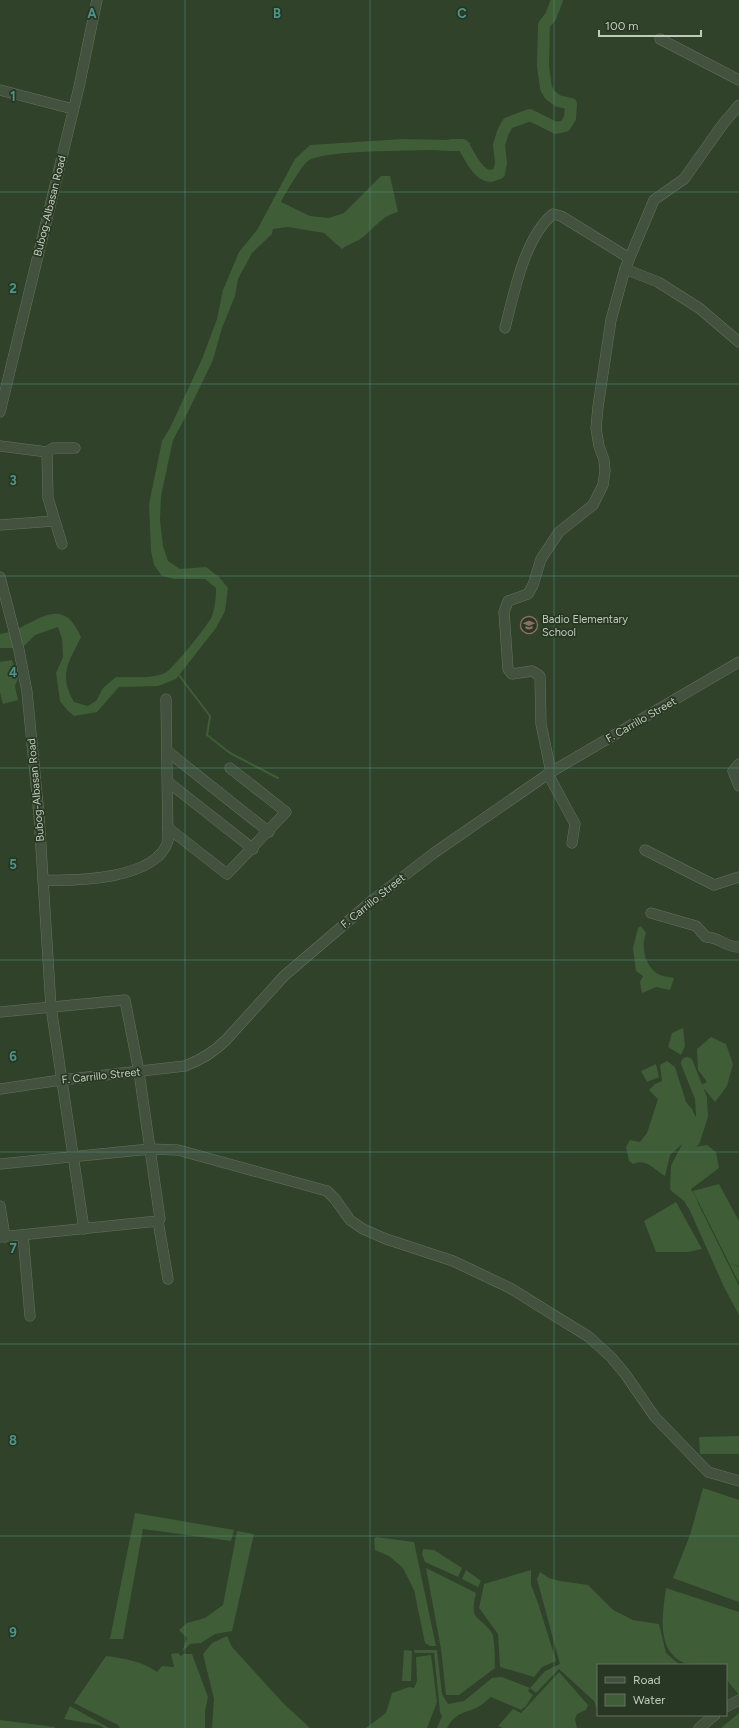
<svg xmlns="http://www.w3.org/2000/svg" width="739" height="1728" viewBox="0 0 739 1728" font-family="Figtree,sans-serif">
<style>
.water{fill:#3f5d36}
.lines{fill:none;stroke-linecap:round;stroke-linejoin:round}
.stream{stroke:#3f5d36;stroke-width:2}
.river{stroke:#3f5d36;stroke-width:12}
.minor-casing{stroke:#637260;stroke-width:11}
.minor{stroke:#43523e;stroke-width:10}
.grid{fill:none;stroke:#4d9489;stroke-width:1;stroke-opacity:0.55}
.labels{text-anchor:middle;dominant-baseline:central;stroke-width:3.5;stroke-linejoin:round;paint-order:stroke}
.street-label{font-size:11px;fill:#bfccbc;stroke:#273723}
.poi-label{font-size:11px;fill:#bfccbc;stroke:#273723;text-anchor:start}
.grid-label{font-size:13px;text-anchor:middle;font-weight:bold;fill:#4d9489;stroke:#273723;stroke-width:3.5;stroke-linejoin:round;paint-order:stroke}
</style>
<rect width="100%" height="100%" fill="#30422a"/>
<g class="water">
<path d="M 402,139 L 452,140 L 471,143 C 456,155 447,150 430,150 C 407,151 323,150 308,161 C 302,165 285,194 281,202 L 310,216 L 329,218 L 344,213 L 381,176 L 390,176 L 398,212 C 379,217 374,230 359,240 C 353,243 347,245 342,249 L 324,233 L 288,227 L 273,229 L 272,234 L 252,253 L 238,279 L 235,296 L 222,328 L 213,360 L 185,418 L 173,440 L 161,496 L 160,520 L 163,546 L 168,561 L 180,569 L 206,567 L 219,577 L 228,588 L 225,611 L 216,628 L 176,679 L 158,686 L 119,687 L 97,712 L 74,716 L 68,711 L 60,701 L 56,673 L 63,657 L 62,639 L 58,627 L 35,635 L 25,645 L 12,648 L 0,648 L 0,634 C 34,629 60,589 81,637 C 69,662 58,674 74,702 L 88,706 L 96,701 L 103,688 L 116,677 C 132,677 150,679 165,673 C 172,670 210,623 212,616 C 215,607 216,598 216,588 L 205,579 L 174,579 L 162,576 L 154,565 L 151,551 L 149,504 L 162,441 L 170,428 L 202,359 L 217,319 L 223,290 L 239,252 L 257,230 L 295,159 L 310,145 Z"/>
<polygon points="12,660 18,679 15,686 18,700 3,704 0,692 0,662"/>
<path d="M 641,926 L 646,933 C 641,946 644,963 656,973 C 661,976 669,977 674,978 L 670,990 L 656,987 L 642,993 L 640,982 L 643,976 L 636,971 L 633,948 L 638,928 Z"/>
<polygon points="683,1028 685,1046 681,1055 668,1047 672,1033"/>
<polygon points="711,1037 726,1044 733,1064 727,1086 715,1102 701,1085 707,1082 698,1070 697,1049"/>
<path d="M 667,1061 L 675,1067 L 686,1102 L 692,1109 L 697,1120 L 692,1135 L 670,1155 L 665,1176 C 654,1170 647,1158 633,1164 L 629,1161 L 626,1147 L 630,1140 L 640,1142 L 647,1133 L 658,1099 L 649,1090 L 655,1084 L 662,1081 L 660,1065 Z"/>
<polygon points="656,1064 659,1077 647,1082 641,1071"/>
<polygon points="707,1145 716,1152 719,1168 691,1189 739,1286 739,1315 724,1287 682,1193 680,1177 688,1148"/>
<polygon points="719,1184 739,1221 739,1266 731,1264 739,1267 739,1281 738,1281 693,1191"/>
<polygon points="676,1202 702,1249 688,1252 656,1252 644,1221"/>
<polygon points="739,1436 739,1454 700,1454 699,1437"/>
<polygon points="703,1488 739,1500 739,1602 673,1578 690,1535"/>
<polygon points="135,1513 234,1530 231,1541 143,1529 123,1639 110,1639"/>
<polygon points="237,1531 254,1534 232,1631 215,1634 201,1643 190,1644 182,1652 187,1638 179,1630 187,1623 205,1618 223,1605"/>
<polygon points="376,1537 414,1542 436,1646 430,1646 425,1643 414,1590 403,1568 389,1556 375,1550 374,1539"/>
<polygon points="423,1549 434,1550 462,1568 458,1577 425,1562 422,1554"/>
<path d="M 426,1568 L 476,1593 C 469,1622 479,1614 492,1633 C 495,1639 495,1661 495,1668 L 459,1695 L 446,1695 L 441,1649 Z"/>
<polygon points="466,1570 481,1581 478,1587 462,1579"/>
<polygon points="531,1570 531,1585 538,1603 556,1661 542,1667 534,1677 500,1667 498,1634 479,1608 484,1584"/>
<path d="M 540,1572 L 549,1578 L 560,1581 L 588,1585 L 613,1610 L 633,1620 L 659,1624 L 666,1653 L 680,1665 L 598,1665 L 598,1708 L 596,1707 L 594,1701 L 559,1669 L 536,1693 L 530,1688 L 528,1691 L 533,1695 L 526,1706 L 521,1710 L 491,1697 C 487,1700 482,1705 478,1707 C 463,1714 456,1712 447,1728 L 437,1728 L 442,1716 L 440,1712 L 434,1653 L 415,1653 L 414,1650 L 437,1650 L 442,1694 L 448,1704 L 464,1701 L 492,1678 L 502,1677 L 530,1688 L 545,1671 L 560,1664 L 538,1583 L 537,1579 Z"/>
<path d="M 666,1588 L 739,1612 L 739,1695 L 726,1679 L 726,1665 C 720,1665 687,1664 684,1663 C 655,1650 663,1612 666,1588 Z"/>
<polygon points="227,1636 232,1647 283,1703 310,1728 212,1728 214,1699 203,1654 212,1643"/>
<polygon points="404,1650 412,1651 411,1681 402,1681"/>
<path d="M 178,1653 L 181,1656 L 183,1654 L 192,1654 L 208,1697 L 205,1711 L 205,1728 L 120,1728 L 118,1725 L 74,1703 L 106,1656 C 123,1658 144,1662 157,1672 L 162,1666 L 174,1667 L 171,1654 Z"/>
<polygon points="431,1655 437,1702 427,1728 366,1728 386,1713 392,1693 409,1687 414,1688 417,1681 416,1657"/>
<polygon points="559,1672 588,1705 586,1710 577,1714 575,1719 577,1728 503,1728 498,1726 513,1709 521,1713"/>
<polygon points="70,1706 109,1728 104,1728 99,1725 64,1719"/>
<polygon points="739,1713 739,1728 721,1728"/>
<polygon points="0,1720 55,1727 55,1728 0,1728"/>
</g>
<g class="lines">
<polyline class="stream" points="178,674 210,716 207,735 230,753 278,778"/>
<g class="river">
<path d="M 451,145 L 463,145 C 469,154 477,175 490,176 C 492,176 496,174 499,173 L 501,163 L 499,145 L 503,132 L 508,123 L 530,115 L 556,128 L 565,126 L 570,118 L 571,104 L 558,101 L 550,95 L 546,88 L 543,66 L 544,25 L 551,16 L 557,0"/>
<polyline points="687,1063 701,1098 702,1116 694,1141 688,1146 677,1167 676,1187 689,1197 692,1203"/>
</g>
<g class="minor-casing">
<g id="minor">
<polyline points="660,39 739,80"/>
<polyline points="0,90 73,109"/>
<polyline points="625,269 658,282 699,308 739,342"/>
<path d="M 505,328 C 514,294 524,238 553,214 L 561,216 L 629,258"/>
<polyline points="0,412 79,87 97,0"/>
<polyline points="0,446 47,452"/>
<polyline points="0,525 54,521"/>
<polyline points="62,544 48,498 47,452 53,448 75,448"/>
<polyline points="0,577 19,650 27,692 39,815 51,1007 84,1229"/>
<polyline points="167,751 269,832"/>
<polyline points="739,764 733,771 739,786"/>
<polyline points="551,772 541,724 540,676 532,671 512,674 508,669 504,612 508,601 528,594 533,585 541,559 559,532 593,505 603,485 605,471 604,460 599,446 596,428 598,407 611,320 625,269 654,200 684,179 723,124 739,105"/>
<polyline points="548,774 575,824 572,843"/>
<polyline points="168,782 253,849"/>
<polyline points="168,828 227,874 286,812 230,768"/>
<polyline points="645,850 714,885 739,877"/>
<path d="M 43,880 C 75,881 156,880 168,841 L 166,699"/>
<path d="M 651,913 L 696,926 L 706,937 C 720,937 726,948 739,947"/>
<polyline points="0,1012 125,1000 139,1072 160,1219 158,1221 0,1237"/>
<path d="M 0,1089 L 61,1080 L 185,1066 C 201,1060 214,1052 226,1040 L 284,976 L 374,899 L 434,853 L 551,772 L 739,662"/>
<polyline points="0,1164 150,1149 178,1150 327,1191 335,1199 350,1220 363,1229 386,1239 453,1261 510,1288 589,1337 611,1357 626,1375 655,1417 708,1472 739,1481"/>
<polyline points="0,1206 5,1237"/>
<polyline points="158,1221 168,1279"/>
<polyline points="23,1235 30,1316"/>
<polyline points="726,1707 739,1700"/>
<polyline points="699,1728 715,1715"/>
</g>
</g>
<use href="#minor" class="minor"/>
</g>
<path class="grid" d="M 185,0 L 185,1728M 370,0 L 370,1728M 554,0 L 554,1728M 0,192 L 739,192M 0,384 L 739,384M 0,576 L 739,576M 0,768 L 739,768M 0,960 L 739,960M 0,1152 L 739,1152M 0,1344 L 739,1344M 0,1536 L 739,1536"/>
<defs>
<g id="school-ring" transform="scale(0.9)"><circle r="9.5" fill="#273723" stroke="#8d6e63" stroke-width="1.5"/><path d="M0-5L7-2L0 1L-7-2ZM-4 1L0 2.5L4 1V4Q0 6-4 4Z" fill="#8d6e63"/></g>
</defs>
<g fill-rule="evenodd">
<use href="#school-ring" x="529" y="625"/>
</g>
<g class="labels">
<g class="street-label">
<text transform="translate(50 206) rotate(-76)">Bubog-Albasan Road</text>
<text transform="translate(641 720) rotate(-30)">F. Carrillo Street</text>
<text transform="translate(36 790) rotate(-95)">Bubog-Albasan Road</text>
<text transform="translate(373 901) rotate(-39)">F. Carrillo Street</text>
<text transform="translate(101 1076) rotate(-6)">F. Carrillo Street</text>
</g>
<g class="poi-label">
<text x="542" y="619">Badio Elementary<tspan x="542" dy="13">School</tspan></text>
</g>
</g>
<g class="grid-label">
<text x="92" y="18">A</text>
<text x="277" y="18">B</text>
<text x="462" y="18">C</text>
<text x="13" y="101">1</text>
<text x="13" y="293">2</text>
<text x="13" y="485">3</text>
<text x="13" y="677">4</text>
<text x="13" y="869">5</text>
<text x="13" y="1061">6</text>
<text x="13" y="1253">7</text>
<text x="13" y="1445">8</text>
<text x="13" y="1637">9</text>
</g>
<rect x="597" y="1664" width="130" height="52" fill="#273723" stroke="#647360"/>
<rect x="605" y="1677" width="20" height="6" fill="#43523e" stroke="#647360"/>
<text x="633" y="1684" font-size="12" fill="#bfccbc">Road</text>
<rect x="605" y="1694" width="20" height="12" fill="#3f5d36" stroke="#647360"/>
<text x="633" y="1704" font-size="12" fill="#bfccbc">Water</text>
<path d="M599 30v6h102v-6" fill="none" stroke="#bfccbc" stroke-width="2"/>
<text x="605" y="30" font-size="12" fill="#bfccbc" stroke="#273723" stroke-width="3" paint-order="stroke">100 m</text>
</svg>
